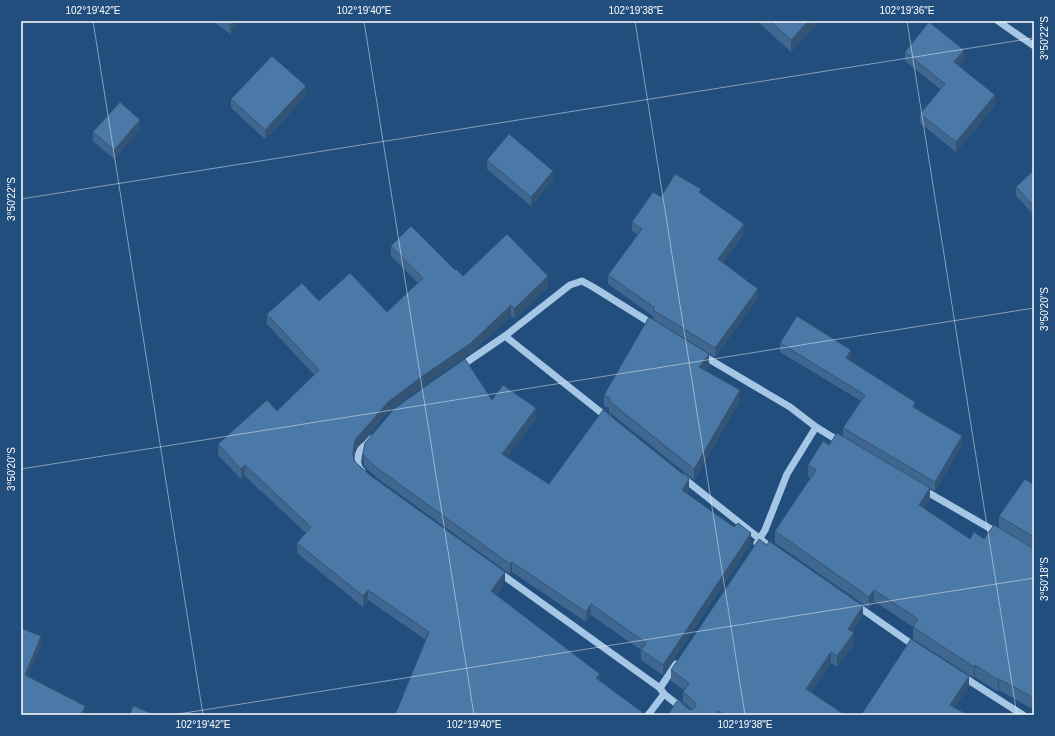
<svg xmlns="http://www.w3.org/2000/svg" width="1055" height="736" viewBox="0 0 1055 736" font-family="Arial,sans-serif">
<style>
.lines{fill:none;stroke-linecap:round;stroke-linejoin:round}
.minor{stroke:#a6c6e6;stroke-width:7}
.wall{fill:#406790}
.shaded-wall{fill:#345475}
.building{fill:#4a78a7;stroke:#345475}
.ticks{fill:none;stroke:#fff;stroke-width:1;stroke-opacity:0.45}
.neatline{fill:none;stroke:#fff;stroke-width:1.5}
.ticks-label{font-size:10px;text-anchor:middle;fill:#fff}
</style>
<rect width="100%" height="100%" fill="#224e7e"/>
<g class="lines">
<g class="minor">
<polyline points="998,21 1034,46"/>
<polyline points="505,336 608,418"/>
<polyline points="702,355 790,407 816,427 842,443"/>
<polyline points="461,366 505,336 570,285 582,281 593,287 654,325"/>
<path d="M 362,471 C 356,466 357,455 361,449 C 364,446 368,443 371,439"/>
<polyline points="682,477 760,539 774,550"/>
<polyline points="922,489 998,533"/>
<polyline points="757,543 765,530 787,474 816,427"/>
<polyline points="497,571 660,688 664,694 691,715"/>
<polyline points="856,605 916,647"/>
<polyline points="962,676 1023,715"/>
<polyline points="660,688 676,664"/>
<polyline points="648,715 664,694"/>
</g>
</g>
<g class="wall">
<polygon points="213,21 239,21 230,34"/>
<polygon points="757,21 819,21 791,52"/>
<polygon points="905,52 964,59 959,65 995,105 956,152 920,123 920,114 940,89 905,61"/>
<polygon points="306,96 265,139 231,108 231,99"/>
<polygon points="140,129 114,159 93,141 93,132"/>
<polygon points="487,160 553,180 531,206 487,169"/>
<polygon points="1034,170 1034,215 1016,196 1016,187"/>
<polygon points="701,193 744,233 723,262 758,298 715,357 653,319 653,316 608,284 608,275 638,235 632,231 632,222 661,197"/>
<polygon points="391,246 455,270 463,276 548,287 514,319 511,316 471,353 424,385 388,412 355,450 354,458 356,463 371,476 505,582 496,595 426,640 368,600 363,607 297,553 297,543 306,533 245,476 241,479 218,455 218,444 277,411 314,375 267,324 267,314 319,301 387,312 418,283 391,256"/>
<polygon points="780,343 851,358 850,360 915,408 962,445 935,491 930,488 930,499 924,509 970,539 984,539 999,528 999,516 1034,485 1034,710 999,690 998,692 975,677 974,678 913,639 913,627 874,601 869,608 775,543 775,531 810,478 808,476 808,465 829,445 843,437 843,428 861,401 780,352"/>
<polygon points="709,365 705,370 740,401 694,480 609,412 609,408 604,406 604,395"/>
<polygon points="536,418 507,457 549,484 689,489 687,493 751,543 663,675 641,660 641,650 591,615 586,622 512,572 510,574 377,478 364,466 363,453"/>
<polygon points="863,616 852,632 854,644 837,667 831,663 811,692 845,715 668,715 692,709 683,702 683,692 684,690 671,681 671,670"/>
</g>
<g class="shaded-wall">
<polygon points="233,21 239,21 230,34 230,25"/>
<polygon points="808,21 819,21 791,52 791,40"/>
<polygon points="964,50 964,59 954,71 954,62"/>
<polygon points="306,86 306,96 265,139 265,130"/>
<polygon points="23,94 23,102 21,105 21,96"/>
<polygon points="995,95 995,105 956,152 956,142"/>
<polygon points="140,120 140,129 114,159 114,150"/>
<polygon points="553,171 553,180 531,206 531,197"/>
<polygon points="744,224 744,233 718,268 718,259"/>
<polygon points="548,276 548,287 514,319 514,309"/>
<polygon points="758,289 758,298 715,357 715,348"/>
<polygon points="511,305 511,316 471,353 424,385 388,412 355,450 353,464 353,453 355,440 388,402"/>
<polygon points="851,350 851,358 846,366 846,358"/>
<polygon points="709,354 709,365 699,378 699,367"/>
<polygon points="740,390 740,401 694,480 694,469"/>
<polygon points="915,402 915,411 913,407"/>
<polygon points="536,408 536,418 502,464 502,454"/>
<polygon points="962,436 962,445 935,491 935,482"/>
<polygon points="245,465 245,476 241,479 241,469"/>
<polygon points="689,479 689,489 682,500 682,490"/>
<polygon points="930,488 930,499 919,517 919,505"/>
<polygon points="751,533 751,543 663,675 663,665"/>
<polygon points="512,562 512,572 510,574 510,564"/>
<polygon points="505,572 505,582 491,601 491,591"/>
<polygon points="368,590 368,600 363,607 363,596"/>
<polygon points="874,590 874,601 869,608 869,597"/>
<polygon points="591,604 591,615 586,622 586,612"/>
<polygon points="863,606 863,616 848,639 848,629"/>
<polygon points="854,633 854,644 837,667 837,656"/>
<polygon points="41,636 41,646 25,685 25,675"/>
<polygon points="831,652 831,663 806,699 806,689"/>
<polygon points="975,665 975,677 974,678 974,667"/>
<polygon points="600,674 600,684 596,678"/>
<polygon points="969,676 969,687 950,715 950,705"/>
<polygon points="999,679 999,690 998,692 998,680"/>
<polygon points="85,706 85,715 81,715"/>
</g>
<g class="building">
<polygon points="225,21 233,21 230,25"/>
<polygon points="770,21 808,21 791,40"/>
<polygon points="929,22 964,50 954,62 995,95 956,142 920,114 945,84 905,52"/>
<polygon points="272,56 306,86 265,130 231,99"/>
<polygon points="21,92 23,94 21,96"/>
<polygon points="120,102 140,120 114,150 93,132"/>
<polygon points="509,134 553,171 531,197 487,160"/>
<polygon points="1034,170 1034,206 1016,187"/>
<polygon points="675,174 701,189 699,192 744,224 718,259 758,289 715,348 653,310 655,308 608,275 642,229 632,222 653,192 661,197"/>
<polygon points="411,226 455,270 456,269 463,276 507,234 548,276 514,309 511,305 471,343 424,375 388,402 355,440 353,453 354,460 356,463 371,476 505,572 491,591 600,674 596,678 646,715 395,715 429,632 368,590 363,596 297,543 311,527 245,465 241,469 218,444 267,400 277,411 319,370 267,314 302,283 319,301 350,273 387,312 423,278 391,246"/>
<polygon points="797,316 851,350 846,358 915,402 913,407 962,436 935,482 843,428 865,395 780,343"/>
<polygon points="649,317 709,354 699,367 740,390 694,469 609,401 610,398 604,395"/>
<polygon points="465,359 492,400 503,385 536,408 502,454 549,484 603,410 689,479 682,490 734,527 738,523 751,533 663,665 641,650 646,643 591,604 586,612 512,562 510,564 377,468 364,456 363,453 365,443 394,409 430,383"/>
<polygon points="837,433 930,488 919,505 970,539 974,532 984,539 994,525 1031,547 1034,547 1034,698 999,679 998,680 975,665 974,667 913,627 918,619 874,590 869,597 775,531 816,470 808,465 823,441 829,445"/>
<polygon points="1025,479 1034,485 1034,537 999,516"/>
<polygon points="759,539 767,545 769,541 863,606 848,629 854,633 837,656 831,652 806,689 845,715 724,715 718,711 715,715 668,715 677,701 690,710 693,709 695,707 696,705 694,701 683,692 689,683 671,670"/>
<polygon points="21,628 41,636 25,675 85,706 81,715 21,715"/>
<polygon points="911,639 969,676 950,705 968,715 861,715"/>
<polygon points="133,706 156,715 130,715"/>
</g>
<path class="ticks" d="M 93,21 L 203,715M 364,21 L 474,715M 635,21 L 745,715M 907,21 L 1017,715M 21,199 L 1034,38M 21,469 L 1034,308M 172,715 L 1034,578"/>
<rect width="1055" height="736" fill="none" stroke="#224e7e" stroke-width="44"/>
<rect x="22" y="22" width="1011" height="692" class="neatline"/>
<g class="ticks-label">
<text x="93" y="14">102°19'42"E</text>
<text x="364" y="14">102°19'40"E</text>
<text x="636" y="14">102°19'38"E</text>
<text x="907" y="14">102°19'36"E</text>
<text transform="translate(1044 38) rotate(-90)" y="4">3°50'22"S</text>
<text transform="translate(11 199) rotate(-90)" y="4">3°50'22"S</text>
<text transform="translate(1044 309) rotate(-90)" y="4">3°50'20"S</text>
<text transform="translate(11 469) rotate(-90)" y="4">3°50'20"S</text>
<text transform="translate(1044 579) rotate(-90)" y="4">3°50'18"S</text>
<text x="203" y="728">102°19'42"E</text>
<text x="474" y="728">102°19'40"E</text>
<text x="745" y="728">102°19'38"E</text>
</g>
</svg>
